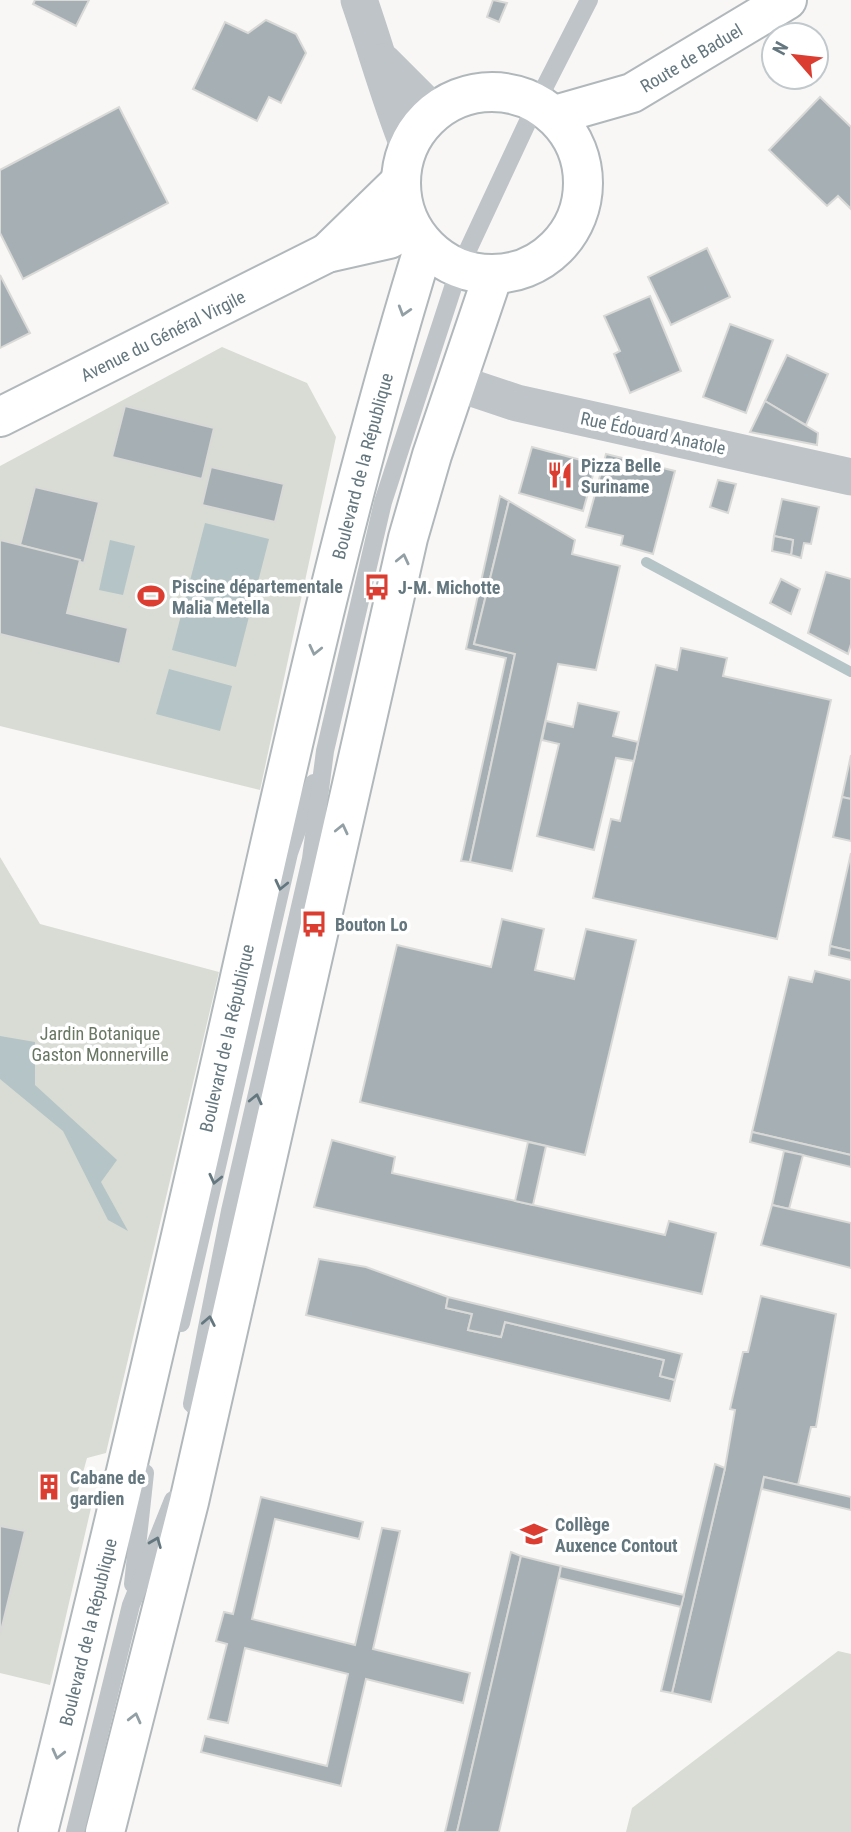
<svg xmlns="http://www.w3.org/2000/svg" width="851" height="1832" viewBox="0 0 851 1832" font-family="'Roboto Condensed',sans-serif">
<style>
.green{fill:#d8dcd4}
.water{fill:#b5c4c6}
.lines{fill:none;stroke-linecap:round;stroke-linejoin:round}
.stream{stroke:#b5c4c6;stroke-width:10}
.building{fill:#a6b0b4;stroke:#d9d9d7;stroke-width:2}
.secondary-casing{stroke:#b1b8bb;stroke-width:42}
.lane{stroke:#bec4c7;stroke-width:18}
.street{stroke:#bec4c7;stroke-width:37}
.secondary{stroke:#fff;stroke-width:38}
.oneway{stroke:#92a0a5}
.oneway2{stroke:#64777f}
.labels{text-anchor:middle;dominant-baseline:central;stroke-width:7;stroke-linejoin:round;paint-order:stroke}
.street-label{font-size:18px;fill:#64777f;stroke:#fff}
.poi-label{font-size:18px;font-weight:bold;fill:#64777f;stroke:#fff;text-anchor:start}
.park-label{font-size:18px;fill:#697763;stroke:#fff}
</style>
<rect width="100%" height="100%" fill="#f8f7f5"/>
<g class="green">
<polygon points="222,347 307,383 336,437 260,790 0,726 0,466"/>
<polygon points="0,857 40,924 219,972 106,1453 87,1458 77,1494 91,1508 50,1685 0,1673"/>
<polygon points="838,1651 851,1654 851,1832 626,1832 632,1808"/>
</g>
<g class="water">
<polygon points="205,523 269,539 236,667 172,650"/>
<polygon points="110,540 135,546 123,595 99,590"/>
<polygon points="169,669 232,686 220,731 156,714"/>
<polygon points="0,1036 35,1042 35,1085 117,1160 101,1182 128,1231 108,1220 63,1131 0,1079"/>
</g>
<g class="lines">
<polyline class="stream" points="646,562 851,672"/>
</g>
<g class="building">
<polygon points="35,0 89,0 76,26 33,4"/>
<polygon points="493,0 507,3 499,22 487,17"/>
<polygon points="266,20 296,34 306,53 281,103 269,97 257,121 193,89 225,22 248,33"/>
<polygon points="820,97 851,127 851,209 838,196 827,206 769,150"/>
<polygon points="119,107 168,203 23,279 0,233 0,170"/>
<polygon points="707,248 730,297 671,325 648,277"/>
<polygon points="0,275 30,333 0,348"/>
<polygon points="650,296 681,371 630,393 614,354 620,351 604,316"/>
<polygon points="730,324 773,340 746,413 703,397"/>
<polygon points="787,355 828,374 806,425 765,401"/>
<polygon points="765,401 818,433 817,445 750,432"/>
<polygon points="125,406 214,428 202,479 112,457"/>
<polygon points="532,447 596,464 583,511 519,493"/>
<polygon points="606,454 675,471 653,554 621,545 623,536 586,527"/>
<polygon points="211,467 284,484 275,522 202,505"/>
<polygon points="718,480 736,484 728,513 710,507"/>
<polygon points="35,487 99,502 84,563 20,545"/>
<polygon points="500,496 509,501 474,644 515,654 470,862 461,861 506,658 466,649"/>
<polygon points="782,499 819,507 811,544 804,543 801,558 791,555 793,540 774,536"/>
<polygon points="509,501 575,540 572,554 620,566 596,670 558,664 512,871 470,862 515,654 474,644"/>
<polygon points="774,536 793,540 791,555 772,551"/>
<polygon points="0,540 80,560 67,613 128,628 120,664 0,634"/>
<polygon points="826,572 851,579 851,644 848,654 808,633"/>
<polygon points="781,579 800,589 791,614 770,603"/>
<polygon points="681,648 727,658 723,676 831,700 777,939 593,898 611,819 620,821 656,665 677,670"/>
<polygon points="578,703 619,712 613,736 638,742 634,761 616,758 594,850 537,836 559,744 542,740 546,721 573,727"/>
<polygon points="851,755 851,799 842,797"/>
<polygon points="842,797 851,799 851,841 833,837"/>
<polygon points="851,853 851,951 830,946"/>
<polygon points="502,919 544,929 535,970 574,979 586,929 636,940 585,1155 360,1102 397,945 491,967"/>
<polygon points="830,946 851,951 851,960 829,955"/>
<polygon points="815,971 851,980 851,1155 752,1132 789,977 812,982"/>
<polygon points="752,1132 851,1155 851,1167 750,1142"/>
<polygon points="332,1140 395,1157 392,1173 665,1235 669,1221 716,1233 702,1294 314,1207"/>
<polygon points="528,1142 546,1146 533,1205 515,1201"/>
<polygon points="784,1151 803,1155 789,1209 772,1205"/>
<polygon points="772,1205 851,1223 851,1268 761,1245"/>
<polygon points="319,1259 366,1267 448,1297 446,1308 472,1314 468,1330 501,1337 505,1322 664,1360 660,1376 675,1380 670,1401 306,1315"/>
<polygon points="761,1296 836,1314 816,1427 811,1427 798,1485 764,1477 711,1702 672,1693 725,1468 735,1410 730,1409 743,1352 748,1352"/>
<polygon points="448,1297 682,1354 675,1380 660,1376 664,1360 505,1322 501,1337 468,1330 472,1314 446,1308"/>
<polygon points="715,1464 725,1468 672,1693 661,1691"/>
<polygon points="764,1477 851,1497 851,1510 762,1489"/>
<polygon points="44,1479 58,1483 55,1496 41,1492"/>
<polygon points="261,1497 363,1522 359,1539 275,1519 252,1619 355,1645 382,1528 400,1531 373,1649 470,1673 463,1703 366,1679 341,1786 201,1752 205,1736 327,1766 348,1674 245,1648 228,1723 208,1719 227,1644 216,1641 224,1612 233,1614"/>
<polygon points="0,1526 25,1531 0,1635"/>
<polygon points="511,1552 521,1556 457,1832 445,1832"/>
<polygon points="521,1556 561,1566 499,1832 457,1832"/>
<polygon points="561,1566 684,1595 681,1607 559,1578"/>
</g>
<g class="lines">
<g class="secondary-casing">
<g id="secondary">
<circle cx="492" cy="183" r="91"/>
<path id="s1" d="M 555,115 L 632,93 L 787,0"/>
<polyline points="327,253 400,182"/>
<path id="s2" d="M 0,417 L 327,253 L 389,239 L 411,227"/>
<path id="s3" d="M 38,1832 C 106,1564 168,1295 229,1026 C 288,765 345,502 424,246"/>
<polyline points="105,1832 189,1502 408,538 432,455 493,275"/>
</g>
</g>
<g class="lane">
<polyline points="181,1323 289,853 314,783"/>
<polyline points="192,1404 230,1211 311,859 325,751 383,502 459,269 537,102 589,0"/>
<polyline points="133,1584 145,1473"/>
<polyline points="75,1832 131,1605 173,1500"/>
</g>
<g class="street">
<path d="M 359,0 C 376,49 389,97 408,145"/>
<polyline points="383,62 433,112"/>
<polyline points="457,383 517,403 851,477"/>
</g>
<use href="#secondary" class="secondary"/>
</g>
<defs><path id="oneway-chevron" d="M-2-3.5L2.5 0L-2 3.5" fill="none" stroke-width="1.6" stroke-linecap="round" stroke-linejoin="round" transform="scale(1.75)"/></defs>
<g class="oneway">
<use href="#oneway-chevron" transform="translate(404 311) rotate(107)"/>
<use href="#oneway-chevron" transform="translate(403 559) rotate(-77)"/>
<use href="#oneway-chevron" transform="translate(315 650) rotate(103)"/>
<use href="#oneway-chevron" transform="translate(342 829) rotate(-77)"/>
<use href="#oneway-chevron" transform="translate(135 1718) rotate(-76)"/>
<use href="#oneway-chevron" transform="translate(58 1754) rotate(104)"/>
</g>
<g class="oneway2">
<use href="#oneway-chevron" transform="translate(281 885) rotate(103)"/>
<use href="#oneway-chevron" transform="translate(256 1099) rotate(-77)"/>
<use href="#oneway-chevron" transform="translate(215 1179) rotate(103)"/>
<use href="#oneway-chevron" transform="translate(209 1321) rotate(-79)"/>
<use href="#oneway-chevron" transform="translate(156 1542) rotate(-68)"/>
</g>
<defs>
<g id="restaurant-bare" transform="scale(2.1)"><path d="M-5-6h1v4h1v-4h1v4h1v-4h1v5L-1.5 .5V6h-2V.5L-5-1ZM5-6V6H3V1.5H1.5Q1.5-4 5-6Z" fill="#db3d31" stroke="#fff" stroke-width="2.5" paint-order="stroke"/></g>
<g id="bus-bare" transform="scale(2.1)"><path d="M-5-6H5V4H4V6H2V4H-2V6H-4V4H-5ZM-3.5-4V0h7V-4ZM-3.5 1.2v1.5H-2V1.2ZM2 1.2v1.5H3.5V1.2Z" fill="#db3d31" stroke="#fff" stroke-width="2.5" paint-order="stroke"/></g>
<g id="stadium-bare" transform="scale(2.1)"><path d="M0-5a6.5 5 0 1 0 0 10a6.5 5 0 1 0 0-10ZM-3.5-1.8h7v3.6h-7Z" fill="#db3d31" stroke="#fff" stroke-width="2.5" paint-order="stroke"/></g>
<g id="building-bare" transform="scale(2.1)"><path d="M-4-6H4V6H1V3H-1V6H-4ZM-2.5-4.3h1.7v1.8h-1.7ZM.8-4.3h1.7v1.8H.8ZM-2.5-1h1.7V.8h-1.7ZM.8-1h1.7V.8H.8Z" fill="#db3d31" stroke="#fff" stroke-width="2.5" paint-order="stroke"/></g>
<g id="school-bare" transform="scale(2.1)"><path d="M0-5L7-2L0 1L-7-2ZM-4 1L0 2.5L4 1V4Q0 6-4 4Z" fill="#db3d31" stroke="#fff" stroke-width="2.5" paint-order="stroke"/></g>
</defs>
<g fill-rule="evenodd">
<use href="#restaurant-bare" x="560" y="475"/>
<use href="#bus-bare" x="377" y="587"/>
<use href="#stadium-bare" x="151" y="596"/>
<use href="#bus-bare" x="314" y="924"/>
<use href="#building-bare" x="49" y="1487"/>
<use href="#school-bare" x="534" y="1534"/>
</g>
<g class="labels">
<g class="street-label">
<text stroke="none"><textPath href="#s1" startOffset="149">Route de Baduel</textPath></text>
<text stroke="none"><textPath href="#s2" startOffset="182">Avenue du Général Virgile</textPath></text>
<text transform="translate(653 433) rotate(12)">Rue Édouard Anatole</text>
<text stroke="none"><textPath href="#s3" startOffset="1404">Boulevard de la République</textPath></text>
<text stroke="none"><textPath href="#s3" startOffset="816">Boulevard de la République</textPath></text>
<text stroke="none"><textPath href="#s3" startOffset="206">Boulevard de la République</textPath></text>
</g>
<g class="poi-label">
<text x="581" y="465">Pizza Belle<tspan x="581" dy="21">Suriname</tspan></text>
<text x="172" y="586">Piscine départementale<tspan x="172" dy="21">Malia Metella</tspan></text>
<text x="398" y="587">J-M. Michotte</text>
<text x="335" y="924">Bouton Lo</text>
<text x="70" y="1477">Cabane de<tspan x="70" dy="21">gardien</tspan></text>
<text x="555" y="1524">Collège<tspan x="555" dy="21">Auxence Contout</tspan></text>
</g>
<g class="park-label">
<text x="100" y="1033">Jardin Botanique<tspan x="100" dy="21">Gaston Monnerville</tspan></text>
</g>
</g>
<g transform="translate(795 56) rotate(298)"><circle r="33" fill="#ffffff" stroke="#c1c9cc" stroke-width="2"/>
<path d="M0-5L12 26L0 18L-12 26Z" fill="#db3d31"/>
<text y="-10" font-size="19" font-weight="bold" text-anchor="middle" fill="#64777f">N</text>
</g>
</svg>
